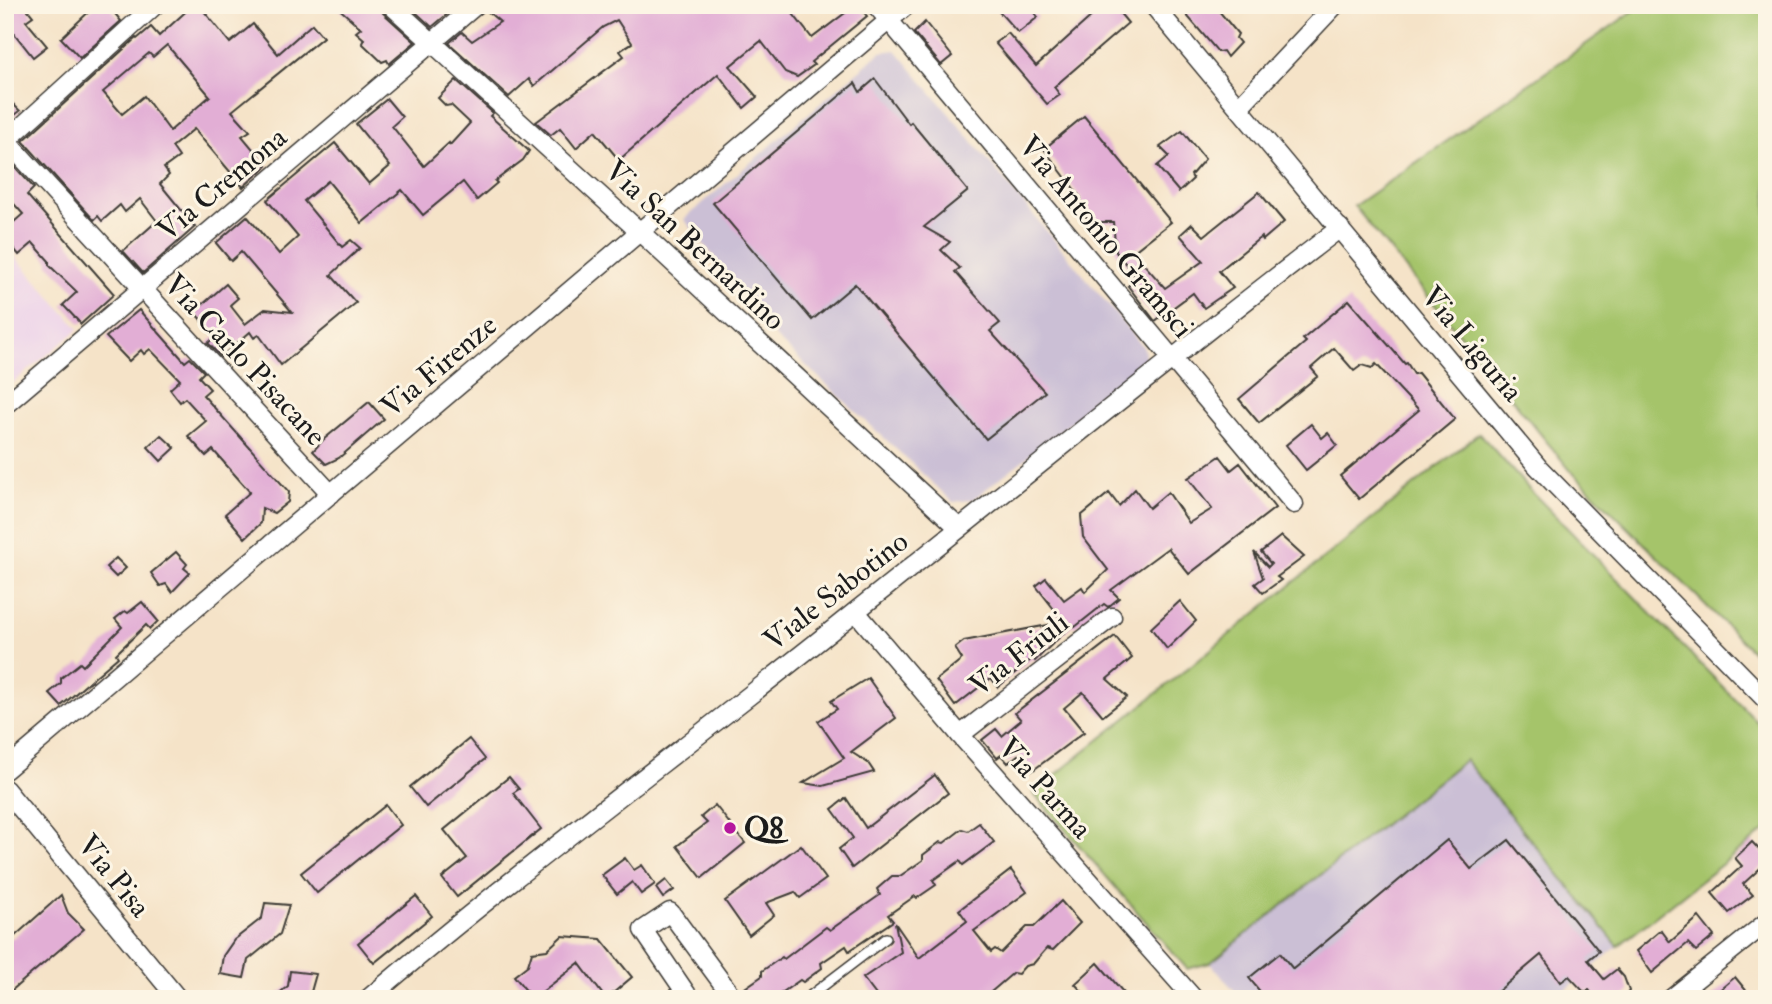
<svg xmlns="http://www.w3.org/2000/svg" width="1772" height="1004" viewBox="0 0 1772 1004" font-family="'IM FELL Double Pica',serif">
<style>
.built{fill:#ecd1ea}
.industrial{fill:#cbbfd5}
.green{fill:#a5c46b;stroke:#607044;stroke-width:2}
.building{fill:#e2aed5;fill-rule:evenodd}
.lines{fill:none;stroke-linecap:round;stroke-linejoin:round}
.service-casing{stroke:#3d3a36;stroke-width:12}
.minor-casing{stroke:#3d3a36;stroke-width:21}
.service{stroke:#fff;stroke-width:9}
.minor{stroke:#fff;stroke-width:18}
.poi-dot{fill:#b5179e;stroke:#fcf5e5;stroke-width:2.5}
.labels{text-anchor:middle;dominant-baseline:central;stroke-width:6;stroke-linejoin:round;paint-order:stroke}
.street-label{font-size:30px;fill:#1c1c1c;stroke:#fcf5e5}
.poi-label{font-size:30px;font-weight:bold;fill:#1c1c1c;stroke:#fcf5e5;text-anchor:start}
</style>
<rect width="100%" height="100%" fill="#fcf5e5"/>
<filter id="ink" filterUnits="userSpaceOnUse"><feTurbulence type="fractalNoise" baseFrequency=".0143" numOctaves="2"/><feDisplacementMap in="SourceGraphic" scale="14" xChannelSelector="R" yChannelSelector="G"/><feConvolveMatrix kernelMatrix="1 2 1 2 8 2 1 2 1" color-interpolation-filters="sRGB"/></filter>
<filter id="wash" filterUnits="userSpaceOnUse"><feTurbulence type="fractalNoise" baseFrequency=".00686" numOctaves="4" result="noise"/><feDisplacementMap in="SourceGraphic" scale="28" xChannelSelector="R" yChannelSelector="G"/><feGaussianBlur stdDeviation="1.57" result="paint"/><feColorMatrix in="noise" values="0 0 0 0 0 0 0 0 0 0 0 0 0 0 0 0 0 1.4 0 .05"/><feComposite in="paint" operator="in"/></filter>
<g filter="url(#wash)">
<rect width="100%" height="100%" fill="#f5e3c8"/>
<polygon class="built" points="5,245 79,329 5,389"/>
<g class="industrial">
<polygon points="896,50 1144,348 1146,364 972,500 953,502 754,317 755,309 684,219 881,52"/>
<polygon points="1465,760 1618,946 1555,999 1242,999 1210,963"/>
</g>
<g class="green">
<polygon points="1642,5 1767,5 1767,666 1570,470 1354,206"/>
<polygon points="1479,433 1529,489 1767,732 1767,829 1618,946 1465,760 1210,963 1187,969 1033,793"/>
</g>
<g id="blocks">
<g class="building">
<polygon points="5,5 24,5 33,16 26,21 47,46 33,57 13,32 5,38"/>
<polygon points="96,5 108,5 121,21 80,58 61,38"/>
<path d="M 193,5 L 199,5 L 230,43 L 253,24 L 278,54 L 312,24 L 323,37 L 232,111 L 250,131 L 242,136 L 267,166 L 243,187 L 194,129 L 172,147 L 179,157 L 164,168 L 169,175 L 160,184 L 195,227 L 143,273 L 123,251 L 157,221 L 140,199 L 125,212 L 120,205 L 102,221 L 98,216 L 94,220 L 23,141 L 136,38 L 137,39 L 151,27 L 159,36 ZM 167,45 L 210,96 L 170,131 L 144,96 L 122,114 L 103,92 L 149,53 L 153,57 Z"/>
<polygon points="335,5 380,5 383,13 415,42 389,64 387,60 382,62 362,43 364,39 356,32 361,28"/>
<polygon points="408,5 458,5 432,27"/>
<polygon points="487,5 786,5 812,38 845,13 839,5 858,5 867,16 811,62 814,65 797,77 785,72 761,41 730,66 757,97 744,108 718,74 619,160 595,131 576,148 560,128 551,135 536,122 624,56 620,51 632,43 617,20 603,27 534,86 529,79 509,97 449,43 462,32 472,41 500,22 486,10"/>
<polygon points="993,5 1029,5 1038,17 1018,33"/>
<polygon points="1104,5 1113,5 1128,23 1054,87 1060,95 1047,104 995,43 1008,33 1036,66"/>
<polygon points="1178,5 1214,5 1238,34 1236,38 1240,43 1227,57 1223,51 1218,52"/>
<polygon points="925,22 952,56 941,65 914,33"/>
<polygon points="875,79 909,124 911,122 968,191 924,227 950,242 941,250 960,268 955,272 1000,323 990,331 1045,392 986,439 855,284 812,320 713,203 855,83 860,92"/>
<polygon points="456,80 493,113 490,116 529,151 523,160 495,181 497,183 477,200 463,182 423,215 402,190 362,223 328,181 304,201 342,247 351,240 360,248 331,275 356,303 281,365 259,335 254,338 250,332 221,357 208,343 216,336 194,312 226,284 238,298 230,305 245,324 265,309 292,312 241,252 231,261 216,243 247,216 279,254 298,237 267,200 335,143 369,184 390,166 356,124 387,99 402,117 392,126 424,166 449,143 450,145 470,123 451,105 446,106 438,98"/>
<polygon points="5,96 20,111 5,123"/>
<polygon points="1084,116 1171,222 1133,252 1165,288 1203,261 1180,235 1192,224 1204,236 1259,192 1284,222 1263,240 1261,237 1219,271 1233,288 1204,308 1193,293 1155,321 1128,286 1137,278 1116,252 1113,222 1092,222 1082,213 1081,198 1044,149"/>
<polygon points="1182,131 1205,159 1191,175 1193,179 1179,192 1157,166 1169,156 1160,147"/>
<polygon points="6,157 34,188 27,195 114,294 81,324 63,305 77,292 49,265 49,261 33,243 19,255 5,238 5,230 23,214 5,194"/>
<polygon points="1349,300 1405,364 1407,363 1414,374 1418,373 1455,419 1359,499 1340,476 1419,410 1376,364 1372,368 1362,365 1354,371 1334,348 1311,368 1318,376 1259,423 1239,399 1306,342 1303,339"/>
<polygon points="139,310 185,362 190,358 204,372 199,377 210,389 203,395 289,492 288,502 274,513 262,508 261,523 245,538 225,514 250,492 213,450 206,456 188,436 206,421 185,398 180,402 170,389 180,380 150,349 144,354 141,350 129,361 106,337"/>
<polygon points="369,402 384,419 339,458 326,464 313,451 323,440"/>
<polygon points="1311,424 1322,438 1328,433 1337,445 1306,470 1286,445"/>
<polygon points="161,435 175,448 161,461 148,447"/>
<polygon points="1220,456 1231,470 1240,463 1275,508 1189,574 1168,548 1111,590 1119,598 1108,607 1104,604 1075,627 1072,625 1035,661 1033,658 998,687 991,678 955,706 936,680 962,659 955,648 964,641 1064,622 1036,586 1046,578 1064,600 1082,587 1085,592 1108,570 1083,537 1081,516 1109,493 1119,506 1135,489 1149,508 1168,492 1189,523 1212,509 1188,478"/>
<polygon points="1281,536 1304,557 1277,577 1281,580 1263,593 1255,584 1263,578 1254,552 1268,567 1271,564 1261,552"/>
<polygon points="176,552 187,564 184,568 190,573 172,592 166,584 160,586 151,573"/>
<polygon points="116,558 126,568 116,577 106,567"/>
<polygon points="1180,601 1196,621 1167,649 1151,628"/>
<polygon points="142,602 158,621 150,629 146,625 116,654 118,657 61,706 49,693 61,683 61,678 80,663 83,666 122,627 115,619 125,611 128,613"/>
<polygon points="1115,636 1132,658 1107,679 1127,697 1103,716 1083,692 1064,708 1084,732 1032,771 1018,755 1008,763 1001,755 997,758 982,740 996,729 1002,736 1021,720 1015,713"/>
<polygon points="868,678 896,718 851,752 868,763 874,772 823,786 803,783 844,758 818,721 837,709 831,701"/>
<polygon points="469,739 485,759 426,807 410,787"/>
<polygon points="935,775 948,793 852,868 839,849 853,838 832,809 846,798 866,828"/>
<polygon points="509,777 519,789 513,793 541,829 457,897 442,878 467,858 444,830"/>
<polygon points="386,805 401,825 317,893 301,873"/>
<polygon points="715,805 745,843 702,878 677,846 707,823 701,817"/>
<polygon points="979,823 994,842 963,865 960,861 933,880 936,885 917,898 915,896 888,915 893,921 849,951 846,946 821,963 822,968 803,982 800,980 773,999 744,999 742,990 762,976 762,971 782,957 784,959 826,927 830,930 880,895 877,889 892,876 900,876 923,860 923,855 940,842 944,843 962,829 968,831"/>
<polygon points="1447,840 1471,869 1509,840 1599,951 1588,960 1604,979 1617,969 1624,977 1629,991 1623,999 1596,999 1589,990 1585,993 1569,976 1561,982 1541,955 1489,999 1266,999 1249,978 1280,953 1293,969"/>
<polygon points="1752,842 1767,858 1767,862 1743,884 1753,895 1729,913 1712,893 1742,866 1735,858"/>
<polygon points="801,845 826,879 800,898 795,892 766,903 774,915 749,935 725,901"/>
<polygon points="625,858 634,870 642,865 655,884 641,894 632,882 617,894 602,875"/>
<polygon points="1011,870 1027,892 974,931 991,952 995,949 1001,953 1027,927 1034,927 1061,901 1080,923 1053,950 1047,948 1033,964 1025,966 1018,974 1013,973 984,998 879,999 863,978 901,952 895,923 919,958 967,921 959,910"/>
<polygon points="666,880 674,890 663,898 656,888"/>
<polygon points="61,895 68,913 84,929 5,996 5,941 14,937"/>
<polygon points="416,896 432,916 374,963 358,943"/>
<polygon points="265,903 289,905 280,934 248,960 244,978 220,974 223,956 234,940 262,918"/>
<polygon points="1699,917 1714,936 1696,951 1688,943 1652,973 1636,951 1661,930 1670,942"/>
<polygon points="562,936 601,939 632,977 606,999 579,963 533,999 514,976 528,965 532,952 547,950"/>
<polygon points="1098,963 1129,999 1089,999 1075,984"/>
<polygon points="290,971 316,974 309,999 272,999 288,986"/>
<polygon points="1735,977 1753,999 1709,999"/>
</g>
</g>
</g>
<g filter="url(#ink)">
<use href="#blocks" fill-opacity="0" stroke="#3d3a36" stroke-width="2"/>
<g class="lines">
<g class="service-casing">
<polyline id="service" points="806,999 886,938"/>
</g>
<g class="minor-casing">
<g id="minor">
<polyline points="391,5 652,243 959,528"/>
<polyline points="876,5 1294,504"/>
<polyline points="1153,5 1538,467 1767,701"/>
<polyline points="1239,107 1335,5"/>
<polyline points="5,139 331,494"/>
<polyline points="7,140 155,5"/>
<polyline points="5,405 476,5"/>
<polyline points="856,612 960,735 1194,999"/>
<polyline points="960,735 1112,617"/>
<polyline points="5,770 907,5"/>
<polyline points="5,789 178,999"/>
<path d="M 368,999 C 526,864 694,742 856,611 C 1017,483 1176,353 1340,228"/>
<polyline points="690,999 643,930 670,912 731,995 725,999"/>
<polyline points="1671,999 1767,922"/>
</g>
</g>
<use href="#service" class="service"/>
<use href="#minor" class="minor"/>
</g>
</g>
<circle class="poi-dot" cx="730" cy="828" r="7"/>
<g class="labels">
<g class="street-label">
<text transform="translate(222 184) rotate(-40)">Via Cremona</text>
<text transform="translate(1106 237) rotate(50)">Via Antonio Gramsci</text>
<text transform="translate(695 245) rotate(43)">Via San Bernardino</text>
<text transform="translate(1472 344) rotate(50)">Via Liguria</text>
<text transform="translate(245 360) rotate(47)">Via Carlo Pisacane</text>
<text transform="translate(439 366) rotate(-40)">Via Firenze</text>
<text transform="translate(836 591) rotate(-38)">Viale Sabotino</text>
<text transform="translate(1019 654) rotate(-38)">Via Friuli</text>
<text transform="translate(1045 788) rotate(48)">Via Parma</text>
<text transform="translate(114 876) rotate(51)">Via Pisa</text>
</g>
<g class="poi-label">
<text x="744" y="828">Q8</text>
</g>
</g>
<rect width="1772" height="1004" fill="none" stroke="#fcf5e5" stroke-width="28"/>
</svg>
